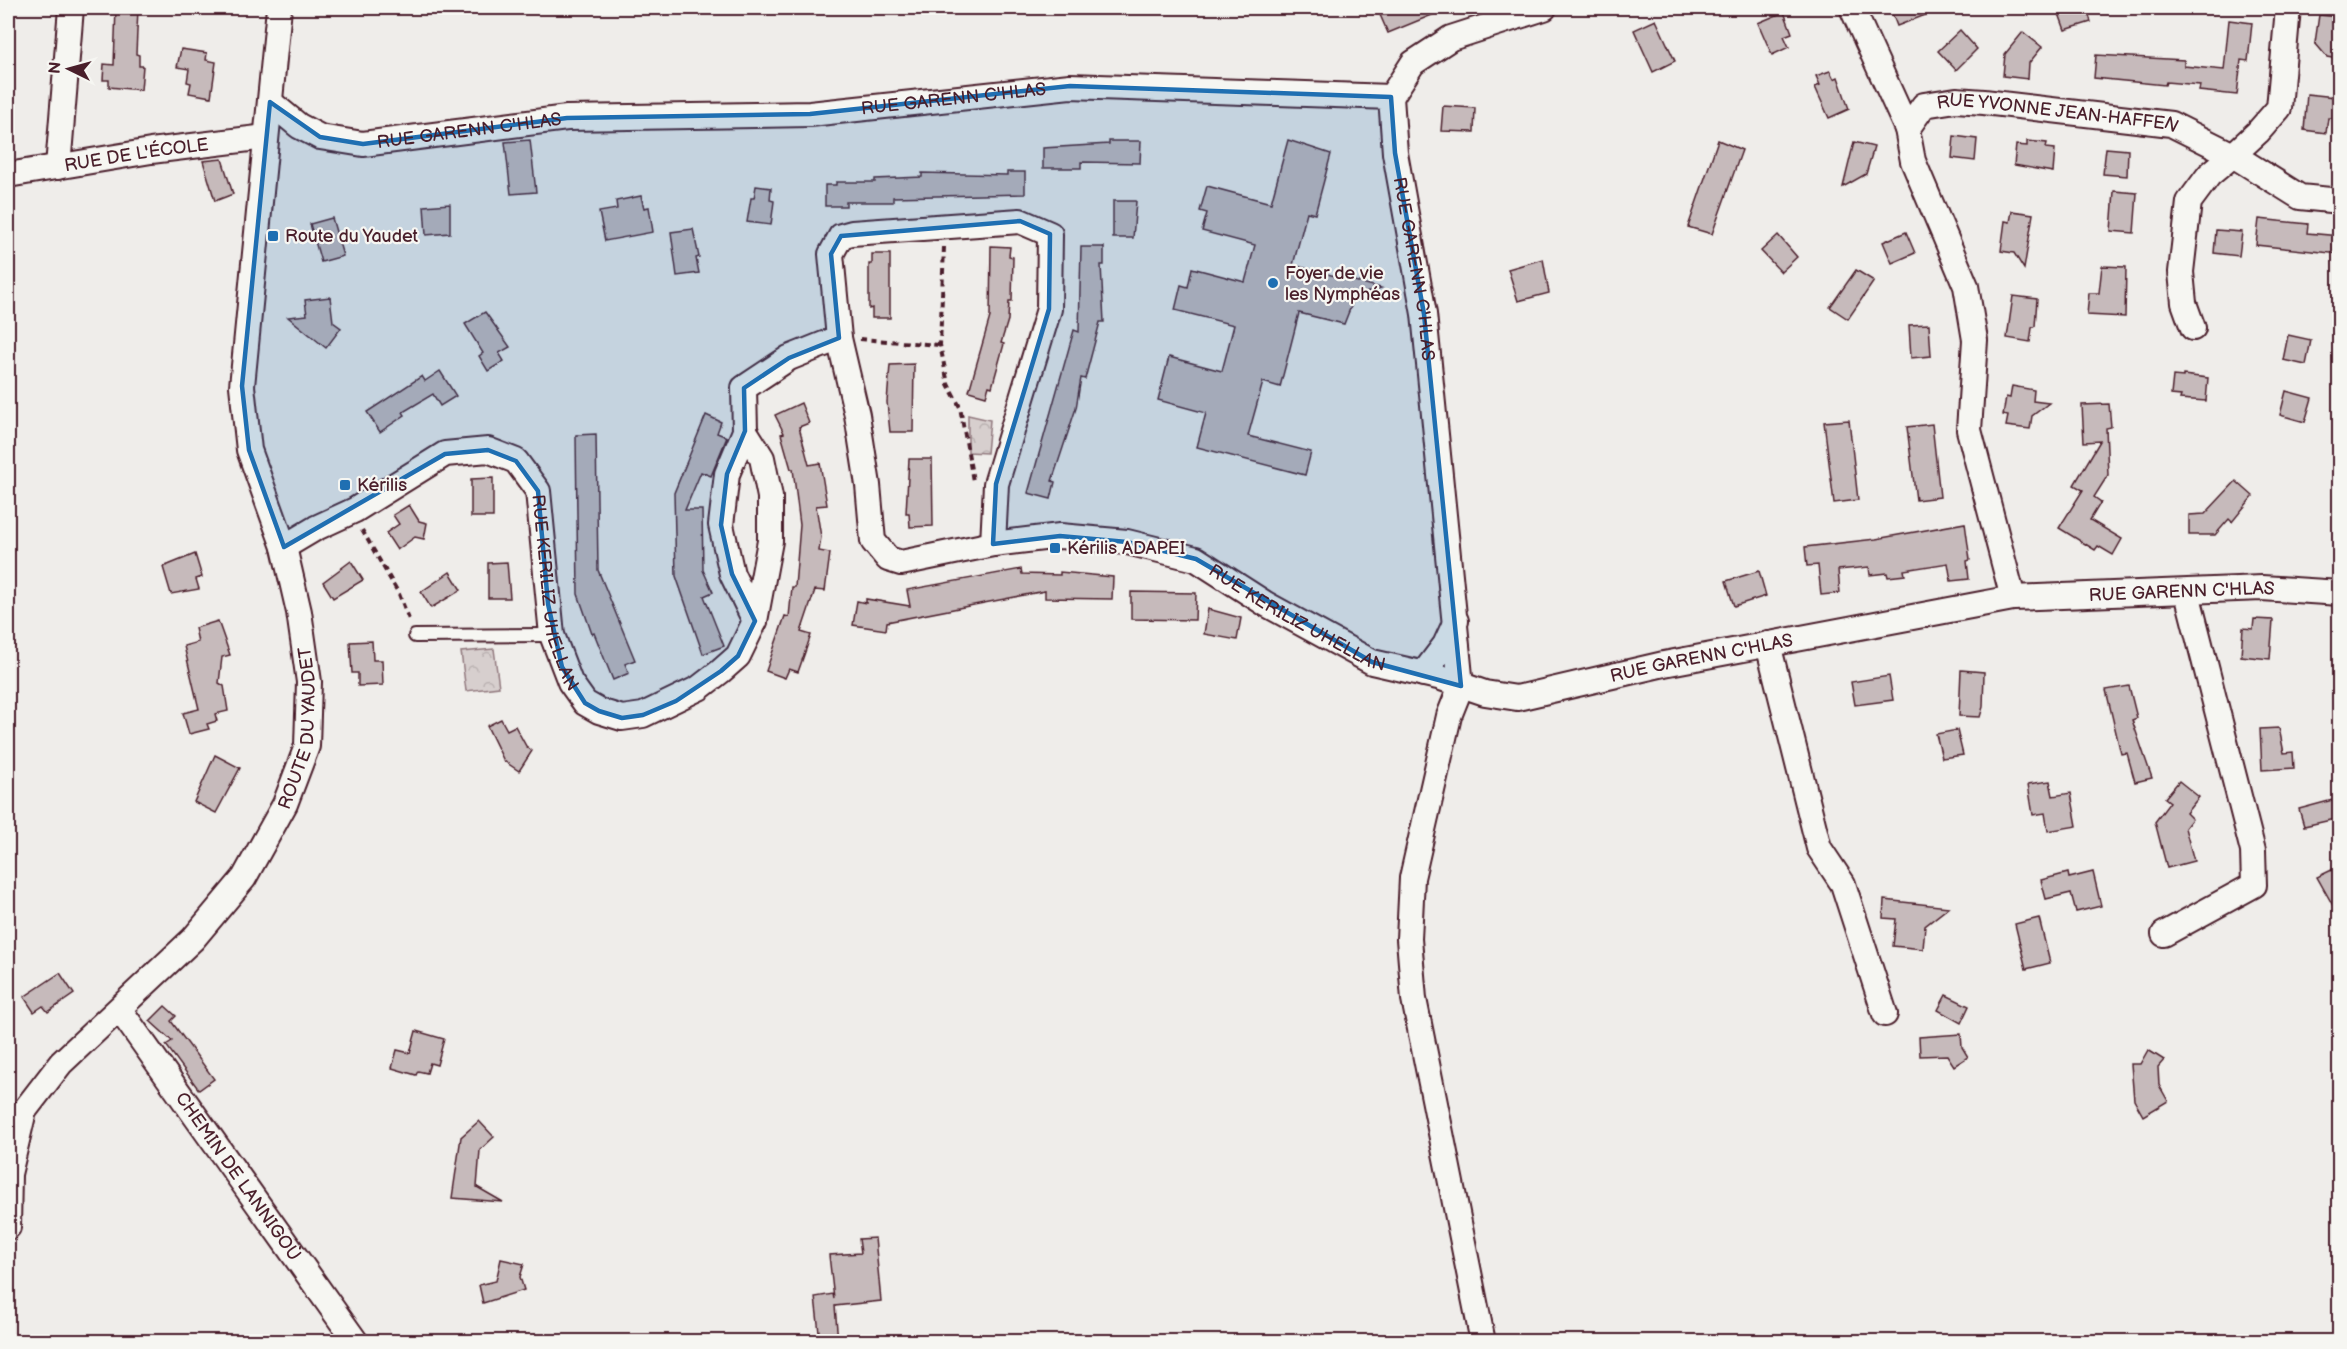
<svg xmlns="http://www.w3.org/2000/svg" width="2347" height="1349" viewBox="0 0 2347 1349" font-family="'Balsamiq Sans',sans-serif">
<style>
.park{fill:url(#park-crowns);stroke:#90777c;stroke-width:1.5}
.building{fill:#c6babb;stroke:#4a1f2b;stroke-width:1.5}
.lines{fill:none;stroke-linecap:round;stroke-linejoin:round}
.service-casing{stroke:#4a1f2b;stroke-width:16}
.minor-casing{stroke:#4a1f2b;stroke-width:28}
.path{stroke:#4a1f2b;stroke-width:4;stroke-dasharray:6 4.5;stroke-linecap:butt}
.service{stroke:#f6f6f2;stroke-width:12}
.minor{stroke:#f6f6f2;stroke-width:24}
.marked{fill:#1f6fb2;fill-opacity:0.2;stroke:#1f6fb2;stroke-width:4.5;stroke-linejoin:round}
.poi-dot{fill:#1f6fb2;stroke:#f6f6f2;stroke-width:2}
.labels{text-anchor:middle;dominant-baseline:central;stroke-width:4.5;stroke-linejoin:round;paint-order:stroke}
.street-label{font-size:18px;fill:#4a1f2b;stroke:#f6f6f2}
.poi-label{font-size:18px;fill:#4a1f2b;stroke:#f6f6f2;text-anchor:start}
</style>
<defs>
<pattern id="park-crowns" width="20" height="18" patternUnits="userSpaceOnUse" patternTransform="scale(1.5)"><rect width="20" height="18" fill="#d7cfce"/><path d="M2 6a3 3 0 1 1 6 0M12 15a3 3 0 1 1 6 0" fill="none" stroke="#bab1b1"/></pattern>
</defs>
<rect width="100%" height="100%" fill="#efedea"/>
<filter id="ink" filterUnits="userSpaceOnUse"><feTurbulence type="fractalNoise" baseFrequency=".0167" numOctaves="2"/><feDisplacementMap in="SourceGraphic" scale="12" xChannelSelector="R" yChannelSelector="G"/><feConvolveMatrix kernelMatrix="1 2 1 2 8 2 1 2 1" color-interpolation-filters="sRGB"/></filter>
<g filter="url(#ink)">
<g class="park">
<polygon points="968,415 990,420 987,453 968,452"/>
<polygon points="494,649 499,687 466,691 461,652"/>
</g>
<g class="building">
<polygon points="116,8 138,8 136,54 139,55 139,66 143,66 141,90 109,87 109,80 103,80 104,64 114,65"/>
<polygon points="1377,8 1449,8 1388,33"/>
<polygon points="1890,8 1941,8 1941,9 1897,26"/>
<polygon points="2057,8 2087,8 2091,22 2065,30"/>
<polygon points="1784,12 1792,33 1784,36 1789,47 1772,55 1758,23"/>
<polygon points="2319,15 2340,17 2338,59 2327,57 2315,43"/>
<polygon points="1656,20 1675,61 1653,72 1634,30"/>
<polygon points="2229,20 2252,23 2248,61 2241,60 2237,95 2199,91 2200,85 2166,82 2165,85 2094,78 2096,55 2184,60 2184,66 2224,70"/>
<polygon points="1960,30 1977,49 1956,70 1938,51"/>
<polygon points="2023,32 2042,47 2029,63 2028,79 2003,76 2005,54"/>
<polygon points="181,49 207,53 206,60 216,62 211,97 189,93 191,83 187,82 189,69 177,67"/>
<polygon points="1830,71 1834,79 1838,77 1849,109 1829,118 1815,87 1820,85 1816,76"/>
<polygon points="2307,94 2335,97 2333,118 2328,118 2326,133 2304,130"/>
<polygon points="1443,106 1475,108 1474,132 1441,131"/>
<polygon points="1954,136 1977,139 1975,161 1952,158"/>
<polygon points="530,140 536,192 511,194 505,142"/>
<polygon points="1288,140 1331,154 1315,214 1307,212 1293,265 1381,288 1355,296 1344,324 1299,313 1280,387 1263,382 1248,436 1311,452 1305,475 1197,447 1206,413 1158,400 1169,357 1222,371 1234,325 1175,310 1181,285 1188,287 1192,268 1245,282 1255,245 1202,231 1207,213 1200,211 1207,186 1271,203"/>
<polygon points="1718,140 1742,150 1712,234 1688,227"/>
<polygon points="1109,141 1141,141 1140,163 1081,162 1081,168 1043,168 1043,148 1109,144"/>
<polygon points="2027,141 2047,143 2046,148 2055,149 2053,172 2014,165 2016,145 2027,146"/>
<polygon points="1854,142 1874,147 1866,174 1843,187"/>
<polygon points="2106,148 2128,150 2127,176 2103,174"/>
<polygon points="222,159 233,194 215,201 203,161"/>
<polygon points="1007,172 1025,172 1025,194 893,197 893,202 846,202 846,206 825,206 825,185 836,185 836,182 875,182 875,179 922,177 922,173 1007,175"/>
<polygon points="756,186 771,188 770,200 774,201 771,225 747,222 751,198 754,198"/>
<polygon points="2114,191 2137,193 2134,233 2111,231"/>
<polygon points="641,196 644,208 649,207 653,232 605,241 599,212 617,209 616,201"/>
<polygon points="1113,201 1136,201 1133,238 1113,238"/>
<polygon points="450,204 450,233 426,235 424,206"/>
<polygon points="2012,211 2033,214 2024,269 2014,253 2001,251 2005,221 2010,222"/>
<polygon points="332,218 343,256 321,262 310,224"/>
<polygon points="2259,219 2308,224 2307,233 2340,236 2340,254 2256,245"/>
<polygon points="693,229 699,257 696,258 699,273 677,276 671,232"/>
<polygon points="2216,230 2242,232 2239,256 2214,253"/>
<polygon points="1906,232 1915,253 1892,263 1883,242"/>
<polygon points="1778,235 1797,257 1781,272 1761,251"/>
<polygon points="991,246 1010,247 1009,256 1013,257 1012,301 1009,301 1008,320 1001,343 1004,344 992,387 989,386 986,396 969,391 990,317"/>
<polygon points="1081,247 1104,247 1104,265 1101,265 1104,322 1100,322 1085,379 1081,378 1076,408 1052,481 1055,482 1051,499 1028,493 1074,330 1079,332"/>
<polygon points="872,254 890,254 890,318 872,318 872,308 869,309 869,264 872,264"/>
<polygon points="1543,259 1549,293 1518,301 1508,269"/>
<polygon points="2102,266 2126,267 2125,317 2087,315 2089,293 2099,293"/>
<polygon points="1856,270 1874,281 1848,319 1830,307"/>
<polygon points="2013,296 2037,299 2035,326 2032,328 2030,342 2007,338"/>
<polygon points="330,297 333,322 341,328 326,348 288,317 307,315 305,300"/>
<polygon points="485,312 510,347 499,353 504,361 488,371 479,356 483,353 465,324"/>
<polygon points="1929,324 1931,356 1911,358 1909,325"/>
<polygon points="2288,335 2311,340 2306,365 2283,360"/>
<polygon points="914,364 913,432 890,432 887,402 890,365"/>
<polygon points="440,371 456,396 440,406 433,394 403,412 405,415 380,432 367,412 422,376 425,381"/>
<polygon points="2183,375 2208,378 2206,401 2180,399 2181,396 2171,395 2173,376 2183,377"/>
<polygon points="2012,386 2034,390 2033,401 2049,403 2032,416 2030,429 2006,426 2008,416 2003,415 2006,397 2010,398"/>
<polygon points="2286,391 2312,398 2305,422 2280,415"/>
<polygon points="801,403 809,423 799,427 809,465 820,463 827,505 816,506 821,537 819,551 830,553 825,591 815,590 801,632 811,635 798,672 789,669 785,678 766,671 785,616 789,617 792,587 795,587 800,525 793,469 791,469 781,434 784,433 775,415"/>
<polygon points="2109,404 2111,427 2106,428 2108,475 2094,497 2101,502 2090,520 2122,539 2113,555 2098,546 2095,550 2059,528 2083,490 2074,485 2100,441 2084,442 2082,405"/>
<polygon points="706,415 721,422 717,433 727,437 711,476 701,472 685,510 702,510 703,570 713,592 704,596 724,646 703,654 676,576 674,493"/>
<polygon points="1849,420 1858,500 1834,503 1824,422"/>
<polygon points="1932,424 1940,497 1916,500 1907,427"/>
<polygon points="596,434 598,570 635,660 625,664 629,673 613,680 594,633 592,634 578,594 576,435"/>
<polygon points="909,459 932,459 933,526 910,527 909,513 906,513"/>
<polygon points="493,478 493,517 471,517 471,479"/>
<polygon points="2236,481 2253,496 2232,522 2229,519 2215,535 2189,535 2189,515 2205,514"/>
<polygon points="409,505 419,521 427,523 424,539 415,537 397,550 386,533 399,524 393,515"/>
<polygon points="1965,523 1970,560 1967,561 1969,579 1951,581 1948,563 1904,570 1905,575 1888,577 1887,573 1870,575 1869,567 1838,570 1840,593 1821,595 1818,565 1807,566 1805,547 1876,539"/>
<polygon points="195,554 202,577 196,579 199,589 171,594 163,567"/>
<polygon points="351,561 363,580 333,598 323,582"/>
<polygon points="507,562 510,598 488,598 488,563"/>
<polygon points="1021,569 1022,574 1060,575 1060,572 1113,577 1112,599 1045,598 1045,591 887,622 886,630 853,625 857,601 866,603 866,599 910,606 907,590"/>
<polygon points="1759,571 1766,596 1734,606 1726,581"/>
<polygon points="450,572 461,590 431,608 421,592"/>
<polygon points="1131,592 1196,593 1195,620 1131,619"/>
<polygon points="1208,609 1241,618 1237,640 1204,634"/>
<polygon points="2254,619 2273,620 2270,659 2241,656 2243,628 2253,629"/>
<polygon points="218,621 230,655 222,657 219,683 224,686 228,711 215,714 217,721 207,724 209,729 189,734 183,713 199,709 184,646 198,642 195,628"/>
<polygon points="372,641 373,660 382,660 383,685 358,686 358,673 352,673 350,642"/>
<polygon points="1961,670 1984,672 1983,707 1980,717 1959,716"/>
<polygon points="1889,676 1893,700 1855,705 1851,682"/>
<polygon points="2129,686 2137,718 2132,720 2152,778 2135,782 2127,753 2121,754 2106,690"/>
<polygon points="501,719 507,730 515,726 526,746 532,751 519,771 504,761 487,726"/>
<polygon points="2279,728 2284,753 2293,752 2294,768 2262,770 2260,729"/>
<polygon points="1957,730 1963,755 1942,758 1936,734"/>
<polygon points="215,755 240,768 216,813 194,802"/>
<polygon points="2050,781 2053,796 2071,793 2077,826 2048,831 2045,813 2033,815 2028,784"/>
<polygon points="2179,781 2199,797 2186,813 2192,819 2185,828 2194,861 2167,868 2155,822 2170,802 2165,798"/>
<polygon points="2340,798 2340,818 2304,826 2299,809"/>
<polygon points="2340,866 2340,918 2317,877"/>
<polygon points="2093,872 2101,906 2076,912 2071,893 2046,899 2041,880 2068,873 2069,878"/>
<polygon points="1884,900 1949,907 1925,926 1923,949 1893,946 1896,919 1883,918"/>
<polygon points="2039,918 2050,963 2026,969 2015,924"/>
<polygon points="60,973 74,994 48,1012 43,1006 34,1012 24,997"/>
<polygon points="1946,995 1969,1006 1961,1023 1938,1010"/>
<polygon points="165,1006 176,1016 171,1021 214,1079 199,1090 166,1045 172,1041 150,1021"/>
<polygon points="416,1031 444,1039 437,1065 430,1063 427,1073 418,1071 416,1075 392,1068 397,1050 410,1053"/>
<polygon points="1961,1034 1962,1047 1968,1057 1954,1066 1947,1055 1920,1056 1919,1037"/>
<polygon points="2148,1050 2164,1060 2158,1067 2159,1085 2168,1101 2143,1116 2134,1100 2131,1064 2140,1064"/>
<polygon points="479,1121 494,1137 480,1150 477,1187 503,1202 452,1198 461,1137"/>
<polygon points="875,1238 881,1301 835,1306 838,1341 820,1341 815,1297 833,1294 834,1299 829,1255 861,1253 859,1239"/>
<polygon points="501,1259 524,1264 520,1277 524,1290 483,1303 479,1285 496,1281"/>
</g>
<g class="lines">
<g class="service-casing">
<polyline id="service" points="415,636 552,635"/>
</g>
<g class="minor-casing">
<g id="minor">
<polyline points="1852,8 1907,129"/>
<polyline points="1391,97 1413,63 1451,38 1544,8"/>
<path id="s1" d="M 270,102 L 299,126 L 320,137 L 363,144 L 567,118 L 810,114 L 1070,86 L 1391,97 L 1395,153 L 1424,314 L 1461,686 L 1449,716 L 1412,878 L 1409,939 L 1414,999 L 1483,1342"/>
<polyline points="58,167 71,8"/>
<path id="s2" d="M 8,175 L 151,151 L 266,137"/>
<polyline points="2193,328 2184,303 2181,272 2189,202 2209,175 2233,155 2300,197 2340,201"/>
<polyline points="839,338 831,254 841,236 852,233 1020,221 1050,234 1049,309 996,484 993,544"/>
<path id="s3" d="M 284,547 L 316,528 L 355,510 L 445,454 L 488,450 L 516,461 L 538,491 L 552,635 L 570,682 L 585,703 L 599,711 L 622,718 L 643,715 L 699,688 L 721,671 L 738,656 L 755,621 L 770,541 L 770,497 L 762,458 L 745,431"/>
<path id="s4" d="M 2013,598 L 1969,430 L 1975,340 L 1966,286 L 1913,161 L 1907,129 L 1924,105 L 1956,100 L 1984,102 L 2171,124 L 2233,155 L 2258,132 L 2279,108 L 2288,8"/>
<path id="s5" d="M 755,621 L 732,574 L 721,525 L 727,474 L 745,431 L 744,388 L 789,358 L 839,338 L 857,415 L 868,485 L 873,541 L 888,559 L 901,563 L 993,544 L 1060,536 L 1127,542 L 1196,559 L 1266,604 L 1372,662 L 1438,677 L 1485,693 L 1517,698 L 1664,664 L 2013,598 L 2262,588 L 2340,593"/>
<polyline points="1768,644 1819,848 1843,884 1885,1014"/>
<polyline points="1423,674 1445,645 1456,621"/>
<polyline points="2164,934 2254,885 2253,851 2187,593"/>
<path id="s6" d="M 120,1010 L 356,1342"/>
<path id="s7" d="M 8,1227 L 9,1174 L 24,1111 L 61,1063 L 193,939 L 244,878 L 285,804 L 307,746 L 309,682 L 299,612 L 284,547 L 249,450 L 242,386 L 279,8"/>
</g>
</g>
<g class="path">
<polyline points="944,247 940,345 948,384 960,407 973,481"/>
<polyline points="860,339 940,345"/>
<polyline points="362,530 399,594 410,622"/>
</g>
<use href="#service" class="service"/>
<use href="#minor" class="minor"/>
</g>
</g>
<path class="marked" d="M 1070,86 L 1391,97 L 1395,153 L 1424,314 L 1461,686 L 1372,662 L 1196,559 L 1127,542 L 1060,536 L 993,544 L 996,484 L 1049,309 L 1050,234 L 1020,221 L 841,236 L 831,254 L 839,338 L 789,358 L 744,388 L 745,431 L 727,474 L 721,525 L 732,574 L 755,621 L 738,656 L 721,671 L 676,701 L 643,715 L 622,718 L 599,711 L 585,703 L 562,667 L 548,604 L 538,491 L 516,461 L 488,450 L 445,454 L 284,547 L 249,450 L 242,386 L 270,102 L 320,137 L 363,144 L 567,118 L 810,114 Z"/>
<g class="poi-dot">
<rect x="267" y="230" width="12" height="12" rx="3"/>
<circle cx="1273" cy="283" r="6"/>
<rect x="339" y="479" width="12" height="12" rx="3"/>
<rect x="1049" y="542" width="12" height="12" rx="3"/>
</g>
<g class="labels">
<g class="street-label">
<text stroke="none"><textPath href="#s1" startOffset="698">RUE GARENN C'HLAS</textPath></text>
<text stroke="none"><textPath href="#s4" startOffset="651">RUE YVONNE JEAN-HAFFEN</textPath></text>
<text stroke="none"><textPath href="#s1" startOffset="212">RUE GARENN C'HLAS</textPath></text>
<text stroke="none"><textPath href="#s2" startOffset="130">RUE DE L'ÉCOLE</textPath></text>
<text stroke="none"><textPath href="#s1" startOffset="1310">RUE GARENN C'HLAS</textPath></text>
<text stroke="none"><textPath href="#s3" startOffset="400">RUE KERILIZ UHELLAN</textPath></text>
<text stroke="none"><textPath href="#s5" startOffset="1923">RUE GARENN C'HLAS</textPath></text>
<text stroke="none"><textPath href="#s5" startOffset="1012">RUE KERILIZ UHELLAN</textPath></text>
<text stroke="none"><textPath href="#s5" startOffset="1437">RUE GARENN C'HLAS</textPath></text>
<text stroke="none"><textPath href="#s7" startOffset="602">ROUTE DU YAUDET</textPath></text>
<text stroke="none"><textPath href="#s6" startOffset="204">CHEMIN DE LANNIGOÙ</textPath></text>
</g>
<g class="poi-label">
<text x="285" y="236">Route du Yaudet</text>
<text x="1285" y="273">Foyer de vie<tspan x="1285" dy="21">les Nymphéas</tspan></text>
<text x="357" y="485">Kérilis</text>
<text x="1067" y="548">Kérilis ADAPEI</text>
</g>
</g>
<rect width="2347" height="1349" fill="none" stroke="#f6f6f2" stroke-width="30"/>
<rect x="15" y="15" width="2317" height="1319" fill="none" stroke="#4a1f2b" stroke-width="2" filter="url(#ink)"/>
<g transform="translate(69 69) rotate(275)" stroke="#f6f6f2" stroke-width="4.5" paint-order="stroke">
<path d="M0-4.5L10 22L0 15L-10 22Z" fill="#4a1f2b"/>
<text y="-9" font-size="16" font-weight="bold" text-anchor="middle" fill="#4a1f2b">N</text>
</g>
</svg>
